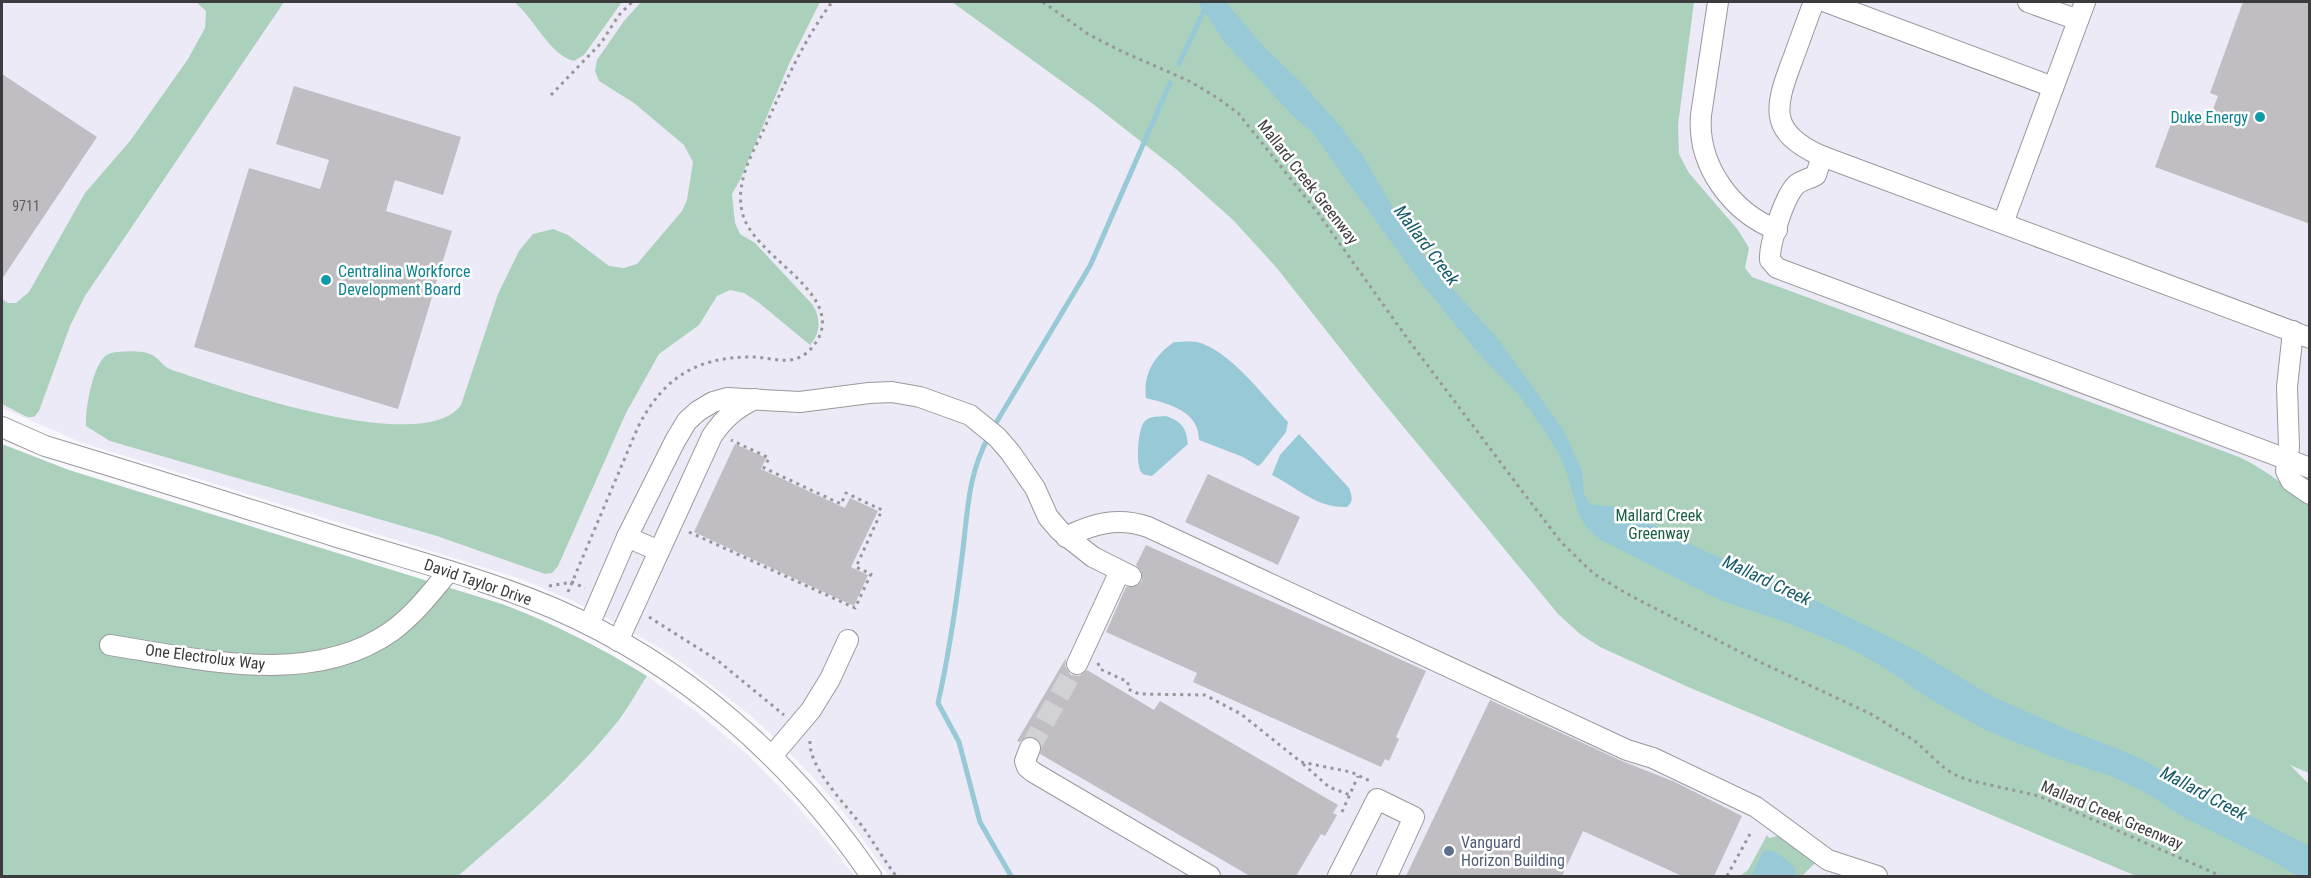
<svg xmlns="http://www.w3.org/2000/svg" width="2311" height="878" viewBox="0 0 2311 878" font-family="'Roboto Condensed',sans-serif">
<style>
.built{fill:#ebeaf6}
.green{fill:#abd1bc}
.water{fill:#97cad6}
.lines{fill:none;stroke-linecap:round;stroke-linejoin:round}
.stream{stroke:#97cad6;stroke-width:5}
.building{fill:#c0bec2}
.minor-tunnel{stroke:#d2d2d6;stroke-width:20;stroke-dasharray:20 10;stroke-linecap:butt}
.minor-casing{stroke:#99999d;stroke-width:22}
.path{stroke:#97979a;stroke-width:3;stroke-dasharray:3 4.5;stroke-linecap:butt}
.minor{stroke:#fff;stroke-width:20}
.culture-dot{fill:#0f9aa8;stroke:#fff;stroke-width:2}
.service-dot{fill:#5c6f8a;stroke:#fff;stroke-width:2}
.labels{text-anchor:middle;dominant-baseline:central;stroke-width:5;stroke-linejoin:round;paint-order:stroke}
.number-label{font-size:14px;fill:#5d5c5f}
.culture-label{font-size:16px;fill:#0d838f;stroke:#fff;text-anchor:end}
.street-label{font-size:16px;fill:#3c3c3e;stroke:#fff}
.park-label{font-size:16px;fill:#185f41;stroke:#fff}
.service-label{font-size:16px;fill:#4e5e75;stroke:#fff;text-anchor:start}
.water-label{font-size:18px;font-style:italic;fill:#145a67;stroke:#fff}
</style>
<rect width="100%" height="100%" fill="#f8f7fc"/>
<g class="built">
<polygon points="2,2 952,2 1093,104 1176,169 1233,220 1276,267 1373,390 1558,614 1600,647 1688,687 2136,876 889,876 845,814 813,777 773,736 750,715 689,668 658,647 616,623 573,601 521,579 80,442 2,408"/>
<polygon points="1296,2 2309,2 2309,784 2300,774"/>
<polygon points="647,676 698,713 746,753 794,802 833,848 854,876 458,876 520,823 571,774 615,725"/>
</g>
<g class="green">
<polygon points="196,2 284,2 85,296 70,326 39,411 34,417 27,417 2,404 2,299 8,303 16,303 29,292 85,193 130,141 188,59 205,28 206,11"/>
<path d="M 514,2 L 622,2 L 584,55 L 574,61 C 549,55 534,17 514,2 Z"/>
<path d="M 641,2 L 820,2 L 789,64 L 740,180 L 732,194 L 735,223 L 740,234 L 755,243 L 812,304 C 821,317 821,333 810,345 L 758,302 L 744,293 L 730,290 L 717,296 L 699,325 L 659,354 L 626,413 L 558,566 L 552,573 L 545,574 L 437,536 L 110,441 L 86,426 C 85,410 93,357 111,353 C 121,351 143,350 152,355 C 157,357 161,363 166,367 C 172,371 180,372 187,375 C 237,392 424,456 461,405 L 498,294 L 519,251 L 533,234 L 553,229 L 568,235 L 609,266 L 624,268 L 637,264 L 682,211 L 687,200 L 693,162 L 684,145 L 634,103 L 599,81 L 595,71 L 597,60 L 624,21 Z"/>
<path d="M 952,2 L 1694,2 L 1678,125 L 1679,154 L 1689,173 L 1738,230 L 1749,248 L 1745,268 L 1752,277 L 2239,457 C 2265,469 2285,487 2309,502 L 2309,773 L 2290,765 L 2309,784 L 2309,876 L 2136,876 L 1688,687 L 1600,647 L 1580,634 L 1558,614 L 1373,390 L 1276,267 L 1233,220 L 1176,169 L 1093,104 Z"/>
<path d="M 2,444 L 69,470 L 502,604 C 553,623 601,648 647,676 C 636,692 627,711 614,726 C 568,782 513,829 458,876 L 2,876 Z"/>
<polygon points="1767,835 1769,838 1782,835 1817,861 1802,876 1740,876 1748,870"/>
</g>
<g class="water">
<polygon points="1198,2 1226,2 1264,47 1301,82 1341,127 1363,156 1412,240 1426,259 1498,339 1542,400 1564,431 1575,455 1582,471 1584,493 1589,503 1595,505 1619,507 1694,546 1806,596 1919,652 1991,696 2064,728 2135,756 2309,846 2309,876 2298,876 2270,860 2183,817 2148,794 2111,776 2055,758 1985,730 1925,696 1888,670 1853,650 1791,624 1722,601 1599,539 1586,527 1578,513 1568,476 1559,454 1542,427 1518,394 1480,355 1415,275 1311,131 1295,118 1226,44"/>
<path d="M 1174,342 C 1181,342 1190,341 1197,342 C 1231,351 1264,397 1288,422 L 1286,432 L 1261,464 L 1258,466 L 1243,457 L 1199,440 C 1199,411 1169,404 1146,398 C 1143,374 1154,356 1174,342 Z"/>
<path d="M 1166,416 C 1182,422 1186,427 1188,444 L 1152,476 C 1149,475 1145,476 1142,473 C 1135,466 1138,429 1144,422 C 1150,415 1159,417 1166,416 Z"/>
<path d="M 1299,434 L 1349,488 C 1352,496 1354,501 1347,507 C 1316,508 1298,488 1272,475 L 1280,455 Z"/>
<polygon points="1768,850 1776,852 1795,867 1795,876 1751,876 1763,852"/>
</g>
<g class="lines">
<g class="stream">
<polyline points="1179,64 1208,2"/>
<polyline points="993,428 1090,266 1170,83"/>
<path d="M 989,436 C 967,476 968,512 962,557 C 956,606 949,654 938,703 L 959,742 L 980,822 L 1011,876"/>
</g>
</g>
<g class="building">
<polygon points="2243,2 2310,2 2310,224 2155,167 2172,121 2176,122 2180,112 2208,122 2218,96 2210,93"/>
<polygon points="2,74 97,137 2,279"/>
<polygon points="294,86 461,137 443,195 395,180 386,211 452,231 398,409 194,347 249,168 320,189 329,160 276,144"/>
<polygon points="735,444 766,458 761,469 845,508 850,498 878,511 851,567 868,575 854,606 694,532"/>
<polygon points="1208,474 1300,517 1278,565 1185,522"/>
<polygon points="1146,545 1426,671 1396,737 1399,739 1389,761 1385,759 1381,767 1193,682 1197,673 1106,632 1126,587 1137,586 1142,581 1141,570 1136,565"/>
<polygon points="1066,658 1065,666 1071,675 1079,676 1087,670 1154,710 1160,701 1338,805 1333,813 1337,815 1325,836 1321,834 1296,876 1250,876 1040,754 1042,746 1035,737 1028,736 1020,742 1017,741"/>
<polygon points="1490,700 1622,761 1675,782 1742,816 1714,876 1682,876 1583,831 1562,876 1406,876"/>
</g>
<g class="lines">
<polyline class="minor-tunnel" points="1030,748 1077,664"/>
<g class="minor-casing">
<g id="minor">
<path d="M 1718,2 L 1701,115 C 1697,165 1731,212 1777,230"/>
<path d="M 1814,2 C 1806,22 1799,43 1791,64 C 1774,109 1770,132 1819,155 L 2310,338"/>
<polyline points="1826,2 2053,87"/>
<polyline points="2028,2 2078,20"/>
<path d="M 1822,156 L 1816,175 C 1810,179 1801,180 1796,185 C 1784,197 1769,245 1770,260 L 1777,268 L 2310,468"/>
<polyline points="2003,223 2085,2"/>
<polyline points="2293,331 2287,387 2289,447 2286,471 2291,481 2310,494"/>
<path d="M 2,427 L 45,446 C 142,475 238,506 334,536 C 407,559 482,578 553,608 C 683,664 792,760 871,876"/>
<polyline points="627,537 659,551"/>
<path d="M 1066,537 C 1094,523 1118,517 1148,527 L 1627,750 L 1653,758 L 1756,807 L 1828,860 L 1877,876"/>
<polyline points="589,625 627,537 675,441 687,421 698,411 713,402 727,398 800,402 869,393 892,392 920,397 970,415 997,437 1010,452 1035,488 1048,517 1060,531 1093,557 1131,576"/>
<path d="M 618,641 L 712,436 C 724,418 736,408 755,399"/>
<path d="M 110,645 C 199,659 312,688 392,631 C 414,615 431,593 449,571"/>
<polyline points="1077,664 1120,571"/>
<polyline points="1030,748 1025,761 1027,767 1033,772 1210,876"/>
<polyline points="772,756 811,710 830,679 848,640"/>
<polyline points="1338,876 1377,799 1414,817 1387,876"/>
</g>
</g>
<g class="path">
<polyline points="1043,2 1088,34 1121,51 1189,81 1216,97 1238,113 1318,213 1407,338 1519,487 1561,542 1594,574 1631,596 1762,663 1871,714 1915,741 1942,766 1953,774 1968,780 2039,796 2221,876"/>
<polyline points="551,95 601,43 619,15 632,2"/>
<polyline points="689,532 855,608 871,574 856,567 882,510 846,493 841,504 764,468 769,458 731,440"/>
<polyline points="549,586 572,582 585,588"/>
<path d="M 568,592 L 638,427 C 662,379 696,357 750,357 C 764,356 780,363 795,359 C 806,356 815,346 820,335 C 838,288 750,255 742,211 C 740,202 740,192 742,184 C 745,165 756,146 764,129 C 784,85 803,41 832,2"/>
<polyline points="649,617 717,660 784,715"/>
<polyline points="1098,663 1100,669 1128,682 1128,689 1139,694 1205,695 1241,714 1301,762 1351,772 1372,782"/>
<path d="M 810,741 C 808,768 849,808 865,830 C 875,845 885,861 896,876"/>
<polyline points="1303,764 1329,787 1350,795"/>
<polyline points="1342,812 1358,776"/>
<polyline points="1727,876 1750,834"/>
</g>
<use href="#minor" class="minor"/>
</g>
<g class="culture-dot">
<circle cx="2260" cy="117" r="6"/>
<circle cx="326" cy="280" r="6"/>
</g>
<circle class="service-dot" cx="1449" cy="851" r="6"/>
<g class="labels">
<g class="number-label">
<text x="26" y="206">9711</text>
</g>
<g class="culture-label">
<text x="2248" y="117">Duke Energy</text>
<text x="338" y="271" text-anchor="start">Centralina Workforce<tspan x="338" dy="18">Development Board</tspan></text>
</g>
<g class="street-label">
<text transform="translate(1308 182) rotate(52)">Mallard Creek Greenway</text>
<text transform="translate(478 582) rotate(19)">David Taylor Drive</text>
<text transform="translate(205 657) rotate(7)">One Electrolux Way</text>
<text transform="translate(2112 815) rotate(23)">Mallard Creek Greenway</text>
</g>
<g class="park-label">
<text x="1659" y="515">Mallard Creek<tspan x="1659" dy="18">Greenway</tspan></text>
</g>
<g class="service-label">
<text x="1461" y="842">Vanguard<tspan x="1461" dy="18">Horizon Building</tspan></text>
</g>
<g class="water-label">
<text transform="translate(1427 245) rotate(53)">Mallard Creek</text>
<text transform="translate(1767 580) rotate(25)">Mallard Creek</text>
<text transform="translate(2204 793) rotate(28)">Mallard Creek</text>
</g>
</g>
<rect width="2311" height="878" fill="none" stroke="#3c3c3e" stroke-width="6"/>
</svg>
